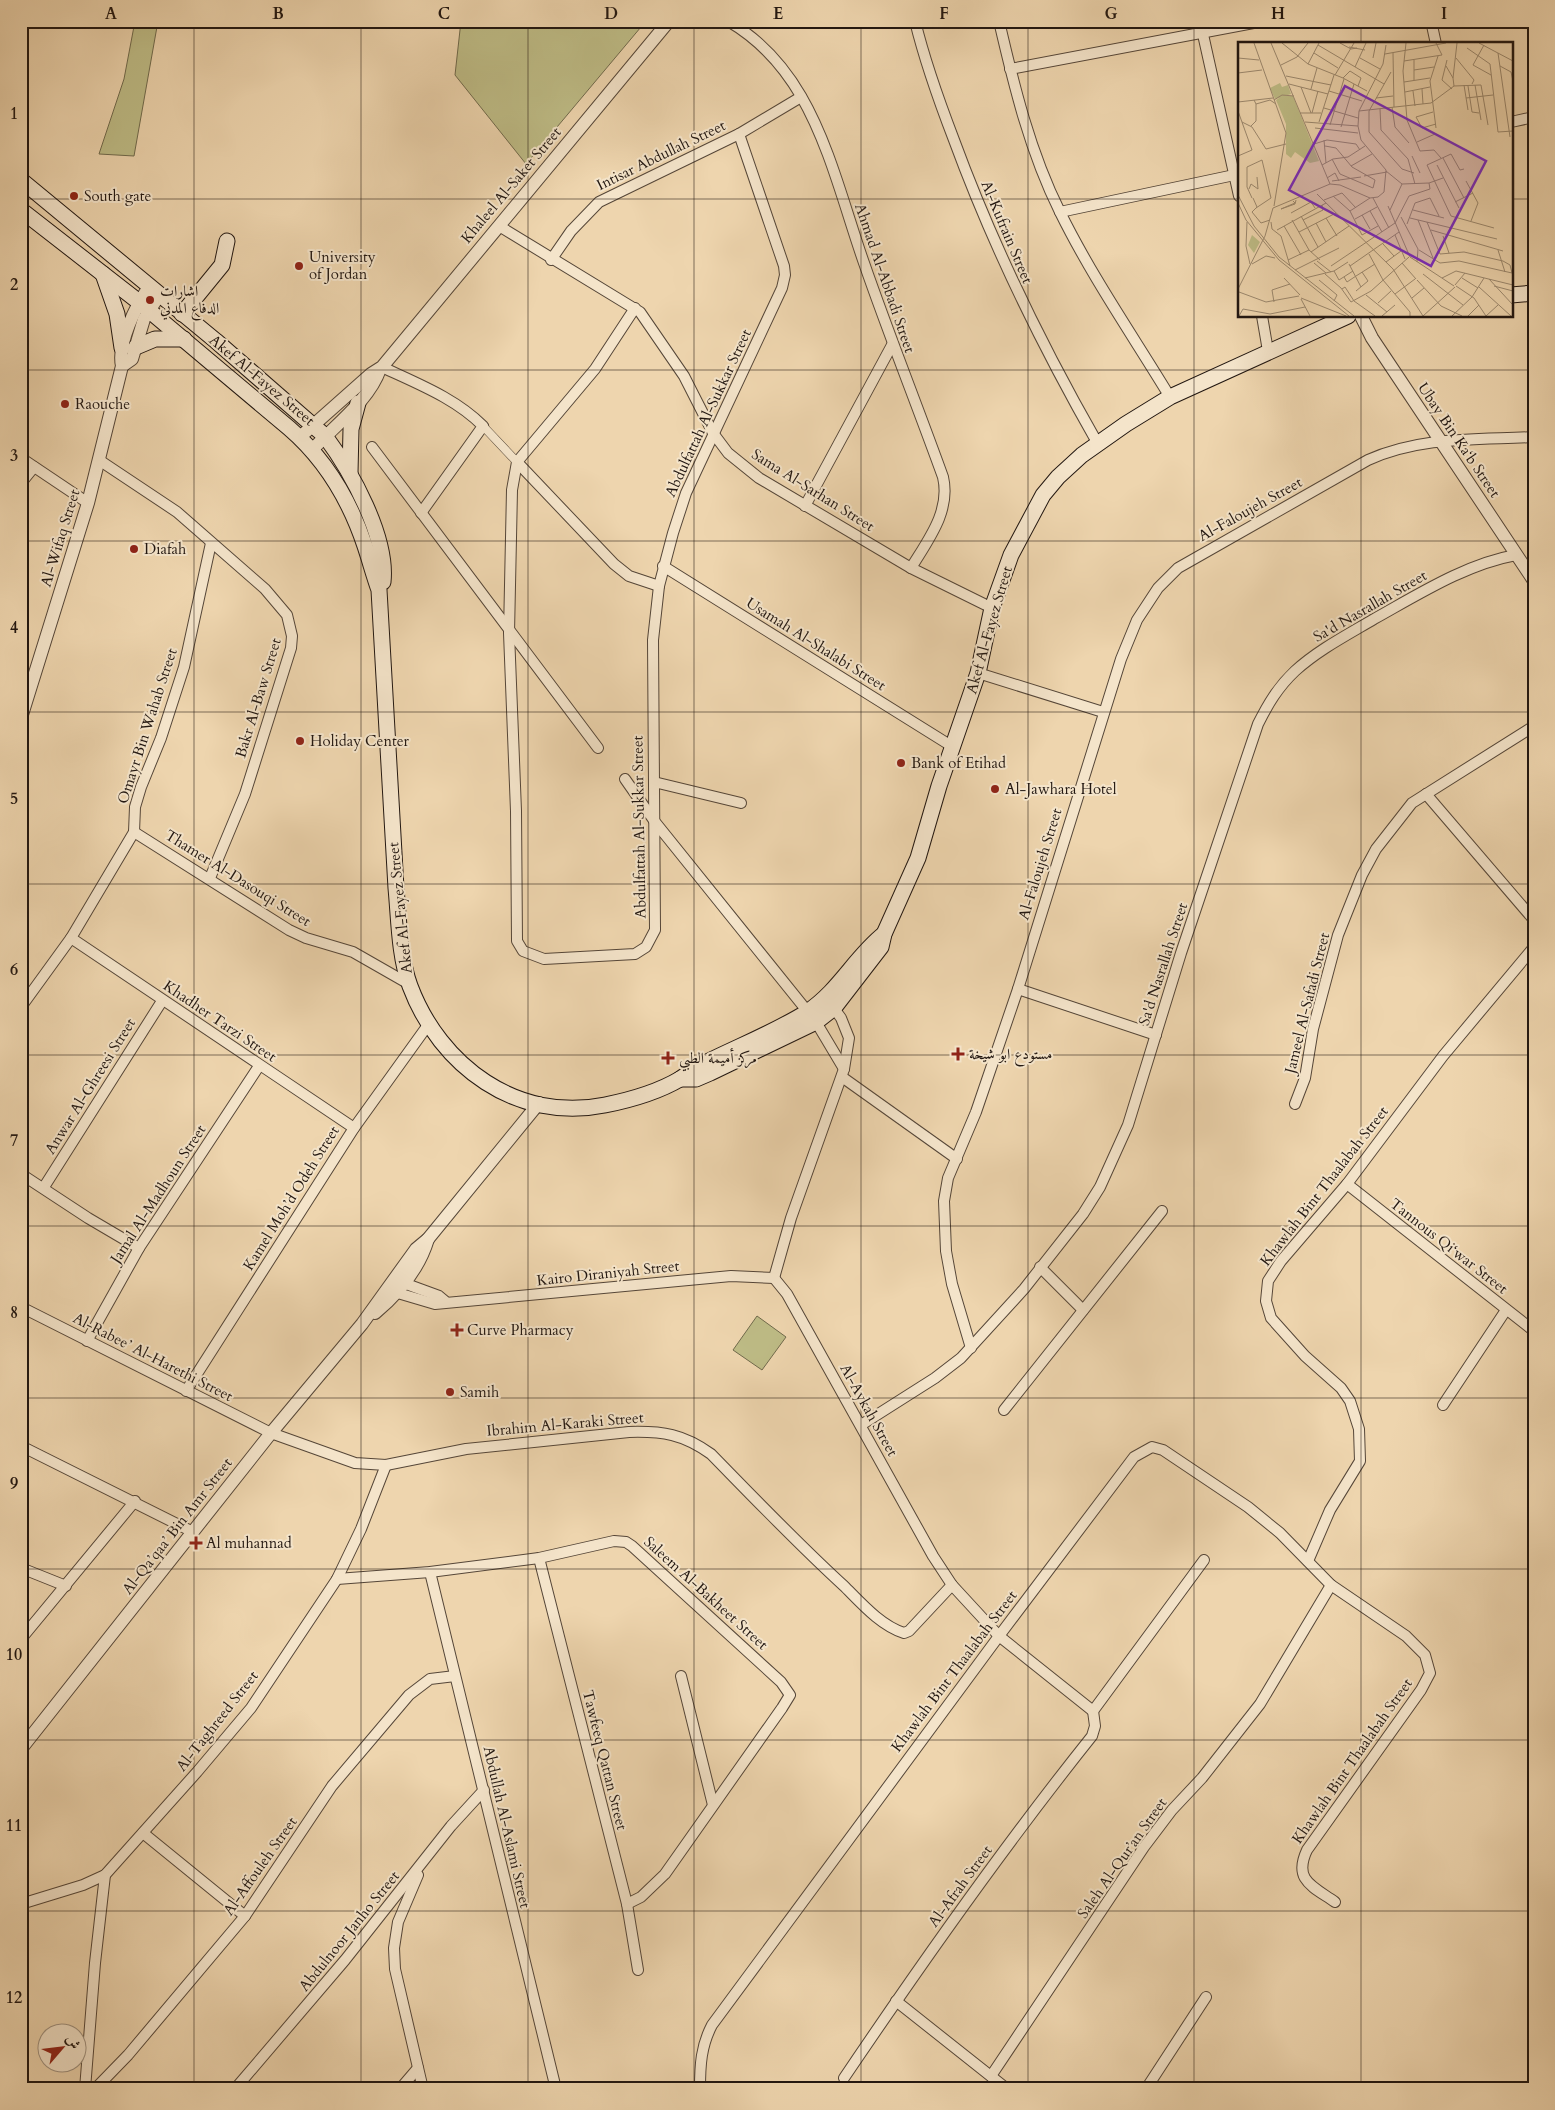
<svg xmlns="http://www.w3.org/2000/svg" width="1555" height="2110" viewBox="0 0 1555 2110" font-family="Cardo,Amiri,serif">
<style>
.green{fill:#bebc86;stroke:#706a4c}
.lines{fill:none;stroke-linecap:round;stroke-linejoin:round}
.pedestrian-casing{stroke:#554638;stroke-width:9}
.minor-casing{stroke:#554638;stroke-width:12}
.tertiary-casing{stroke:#554638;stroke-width:14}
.secondary-casing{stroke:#221711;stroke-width:17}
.pedestrian{stroke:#f4e4ca;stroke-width:8}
.minor{stroke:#f4e4ca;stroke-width:10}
.tertiary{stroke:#f4e4ca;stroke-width:12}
.secondary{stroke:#f4e4ca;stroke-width:15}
.grid{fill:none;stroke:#221711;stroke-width:1;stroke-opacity:0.55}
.poi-dot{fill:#8f2418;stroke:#f4e4ca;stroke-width:2}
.labels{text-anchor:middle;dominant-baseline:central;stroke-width:4;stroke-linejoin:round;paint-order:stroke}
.street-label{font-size:15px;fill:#221711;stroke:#f4e4ca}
.poi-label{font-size:15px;fill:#221711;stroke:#f4e4ca;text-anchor:start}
.inset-road{fill:none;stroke:#9c896f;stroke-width:1}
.view{fill:#7b2cbf;fill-opacity:0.15;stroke:#7b2cbf;stroke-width:2.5}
.inset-edge{fill:none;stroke:#221711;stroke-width:2.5}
.neatline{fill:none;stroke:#221711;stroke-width:2}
.grid-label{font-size:16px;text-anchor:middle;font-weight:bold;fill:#221711}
</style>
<rect width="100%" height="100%" fill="#eed5ae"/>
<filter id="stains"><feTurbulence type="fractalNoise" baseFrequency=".004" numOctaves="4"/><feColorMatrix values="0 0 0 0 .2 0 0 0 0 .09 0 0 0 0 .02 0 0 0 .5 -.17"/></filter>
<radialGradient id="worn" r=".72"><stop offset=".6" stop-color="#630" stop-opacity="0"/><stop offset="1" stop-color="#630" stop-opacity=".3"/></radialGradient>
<g class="green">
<polygon points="135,21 158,21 134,156 99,154 124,79"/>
<polygon points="461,21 646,21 526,164 455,75"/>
<polygon points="757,1316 786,1337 762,1370 733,1350"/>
</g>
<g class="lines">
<g class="pedestrian-casing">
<polyline id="pedestrian" points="483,426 517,462"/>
</g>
<g class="minor-casing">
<g id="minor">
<path d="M 728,21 C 759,39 783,65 801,96 C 830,146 845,209 864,263 C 889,335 917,405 943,477 C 951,511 928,540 911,568"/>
<path d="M 915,21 C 925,62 939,101 954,140 C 993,246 1042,346 1098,444"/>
<path d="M 999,21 C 1014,86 1030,152 1060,212 C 1092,277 1133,336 1170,397"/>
<polyline points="1200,21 1239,196"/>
<polyline points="1431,21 1436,44"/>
<polyline points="1010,69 1264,21"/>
<polyline points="1511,122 1534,117"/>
<polyline points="1060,212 1239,174"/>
<polyline points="499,226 640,312 684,376 713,433 728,453 759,478 911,568 992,608"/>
<polyline points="551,260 571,231 599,202 739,134 801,97"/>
<polyline points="635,308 595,369 517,462 512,490 509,633 516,811 517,941 523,951 544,959 635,954 646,947 655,930 653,640 659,586 673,533 686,493 782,288 785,275 784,266 739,134"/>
<polyline points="1262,316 1268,351"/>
<path d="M 382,367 C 418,384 455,398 483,426 L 421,513"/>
<polyline points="372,447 598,748"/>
<polyline points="21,458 88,503"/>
<polyline points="99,460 177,512 265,589 287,615 292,636 291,648 245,794 210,878"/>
<polyline points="517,462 614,564 629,576 659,586"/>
<polyline points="21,483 34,467"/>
<polyline points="805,506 892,345"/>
<polyline points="663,566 953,747"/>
<polyline points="978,673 1103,712"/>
<polyline points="21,674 32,681"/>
<polyline points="625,779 655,822 816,1022 844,1069"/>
<polyline points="654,782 741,803"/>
<polyline points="1426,794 1534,920"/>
<polyline points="134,832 289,930 306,938 353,952 409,984"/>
<polyline points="71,938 354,1128"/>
<polyline points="1018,989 1156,1035"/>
<polyline points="21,1007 71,938 134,832 135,807 141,787 161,738 184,667 211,543"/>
<polyline points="842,1077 957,1159"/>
<polyline points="1295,1104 1305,1078 1313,1029 1338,935 1362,875 1376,849 1412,803 1534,726"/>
<polyline points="21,1174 88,1218 139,1248"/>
<polyline points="1347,1184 1534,1331"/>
<polyline points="44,1187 162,1001"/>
<polyline points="1040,1267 1083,1310"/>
<polyline points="774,1278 787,1294 933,1556 952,1585 999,1636 1093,1711"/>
<polyline points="774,1278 791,1218 844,1069 849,1038 841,1018 830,1003"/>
<polyline points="398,1281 439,1296 445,1301"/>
<polyline points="391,1291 435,1304 731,1276 774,1278"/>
<path d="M 21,1307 L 271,1433 L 355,1463 L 386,1465 L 466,1449 L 629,1432 C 663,1431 683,1434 711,1454 C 755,1499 798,1544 844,1586 C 861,1603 881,1626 904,1633 L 909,1631 L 952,1585"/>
<polyline points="87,1341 139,1248 259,1066"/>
<path d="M 971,1348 L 952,1284 L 946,1251 L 944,1201 L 948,1178 L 976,1112 L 1018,989 L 1121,659 L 1137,620 L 1158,588 L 1178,568 L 1368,460 C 1421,436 1477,440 1534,437"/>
<polyline points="186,1391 354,1128 428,1025"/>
<polyline points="1443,1405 1506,1310"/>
<polyline points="1004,1410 1162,1211"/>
<path d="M 861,1425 L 935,1378 L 961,1358 L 1024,1289 L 1083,1214 L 1100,1187 L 1128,1125 L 1181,953 L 1258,724 C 1268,704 1278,687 1295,671 C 1318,650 1347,635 1374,619 C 1419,594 1466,564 1516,555"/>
<polyline points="21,1446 193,1532"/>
<polyline points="539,1558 627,1904 638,1970"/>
<polyline points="1308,1561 1330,1510 1360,1461 1359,1429 1350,1401 1341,1388 1305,1356 1271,1318 1266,1301 1268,1281 1281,1261 1347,1184 1443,1056 1534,947"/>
<polyline points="21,1568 66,1586"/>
<polyline points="430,1572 556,2089"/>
<polyline points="337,1579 430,1572 539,1558 614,1541 626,1542 632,1546 781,1682 790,1695 782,1708 665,1874 641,1897 627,1904"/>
<polyline points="21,1639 135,1501"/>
<polyline points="681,1676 713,1805"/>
<polyline points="1093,1711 1204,1560"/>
<polyline points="143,1833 245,1916"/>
<polyline points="418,1875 398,1922 394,1948 395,1969 423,2089"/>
<polyline points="21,1904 83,1885 105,1875 197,1772 251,1708 337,1579 361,1529 386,1465"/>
<polyline points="896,2001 1007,2089"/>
<polyline points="991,2076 1144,1847 1172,1810 1202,1778 1260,1704 1331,1585"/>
<path d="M 844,2078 C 923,1961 1004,1846 1092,1736 L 1095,1726 L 1093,1711"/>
<polyline points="85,2089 95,1963 105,1875"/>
<polyline points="95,2089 128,2055 245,1916 332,1786 409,1695 430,1679 455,1676"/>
<polyline points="235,2089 345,1960 451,1826 484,1790"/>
<polyline points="400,2089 418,2068"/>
<path d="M 700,2089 C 700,2065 701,2046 712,2025 L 999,1636 L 1134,1457 L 1152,1447 L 1163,1450 L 1248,1507 L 1280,1533 L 1331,1585 L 1406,1636 L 1425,1655 L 1430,1673 L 1421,1690 L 1307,1850 C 1293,1880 1312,1886 1335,1902"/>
<polyline points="1146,2089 1206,1997"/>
</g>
</g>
<g class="tertiary-casing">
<g id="tertiary">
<polyline points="1361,316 1372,338 1534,581"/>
<polyline points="122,366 132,359 144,319 160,294"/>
<polyline points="300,437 371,374 382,367 669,21"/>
<path d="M 312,450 C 334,426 369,401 380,369"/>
<path d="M 21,718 L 88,503 L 122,366 C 117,343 136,306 149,287"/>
<path d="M 375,1313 C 399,1293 419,1269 428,1239"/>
<polyline points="21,1749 271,1433 362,1324 416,1249 428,1239 539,1103"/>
</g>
</g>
<g class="secondary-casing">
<g id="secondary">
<path d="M 21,180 L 216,341 L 325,436 C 351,471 388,537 383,582"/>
<path d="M 21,210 L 139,302 L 289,428 C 325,459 350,501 365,546 C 370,561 374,576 379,590 L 396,888 C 399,920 399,956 410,986 C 440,1066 517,1123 605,1105 C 630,1100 658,1092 680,1079 C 689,1073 696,1067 705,1063 C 739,1046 775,1032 807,1012 C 839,991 855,957 884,934"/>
<polyline points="103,274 117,314 122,348"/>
<polyline points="1511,295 1534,293"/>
<polyline points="182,314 222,265 227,241"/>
<polyline points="136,347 155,339 184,339"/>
<polyline points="350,473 351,429 358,403"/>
<polyline points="680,1079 696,1079 710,1073 816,1022 834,1008 881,947 884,934 918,858 939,786 978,673 992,608 1011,555 1043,495 1058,477 1082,455 1126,424 1170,397 1348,316"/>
</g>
</g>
<use href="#pedestrian" class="pedestrian"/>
<use href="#minor" class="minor"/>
<use href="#tertiary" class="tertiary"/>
<use href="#secondary" class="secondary"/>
</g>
<path class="grid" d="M 194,21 L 194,2089M 361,21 L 361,2089M 528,21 L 528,2089M 694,21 L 694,2089M 861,21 L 861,2089M 1028,21 L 1028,2089M 1194,21 L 1194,2089M 1361,21 L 1361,44M 21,199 L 1239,199M 1511,199 L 1534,199M 1361,316 L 1361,2089M 21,370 L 1534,370M 21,541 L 1534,541M 21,712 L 1534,712M 21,884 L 1534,884M 21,1055 L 1534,1055M 21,1226 L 1534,1226M 21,1398 L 1534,1398M 21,1569 L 1534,1569M 21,1740 L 1534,1740M 21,1911 L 1534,1911"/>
<g class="poi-dot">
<circle cx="74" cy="196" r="5"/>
<circle cx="299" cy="266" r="5"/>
<circle cx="150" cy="300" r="5"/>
<circle cx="65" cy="404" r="5"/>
<circle cx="134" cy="549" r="5"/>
<circle cx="300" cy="741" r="5"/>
<circle cx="901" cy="763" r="5"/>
<circle cx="995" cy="789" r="5"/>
<path d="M955.5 1046.5h5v5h5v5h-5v5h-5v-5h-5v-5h5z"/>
<path d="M665.5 1050.5h5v5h5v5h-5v5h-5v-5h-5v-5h5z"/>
<path d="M454.5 1322.5h5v5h5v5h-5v5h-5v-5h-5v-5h5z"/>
<circle cx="450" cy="1392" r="5"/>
<path d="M193.5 1535.5h5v5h5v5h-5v5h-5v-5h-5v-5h5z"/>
</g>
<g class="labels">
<g class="street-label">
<text transform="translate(661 155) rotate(-26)">Intisar Abdullah Street</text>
<text transform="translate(511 185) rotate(-50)">Khaleel Al-Saket Street</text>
<text transform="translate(1007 232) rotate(67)">Al-Kufrain Street</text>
<text transform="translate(885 278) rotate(71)">Ahmad Al-Abbadi Street</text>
<text transform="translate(262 380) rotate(40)">Akef Al-Fayez Street</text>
<text transform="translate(708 413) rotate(-65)">Abdulfattah Al-Sukkar Street</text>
<text transform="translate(1459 440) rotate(56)">Ubay Bin Ka‘b Street</text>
<text transform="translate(813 490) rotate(32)">Sama Al-Sarhan Street</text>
<text transform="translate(1250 509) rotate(-29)">Al-Faloujeh Street</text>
<text transform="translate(60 538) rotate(-73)">Al-Wifaq Street</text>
<text transform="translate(1370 606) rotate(-30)">Sa'd Nasrallah Street</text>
<text transform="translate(989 630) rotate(-74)">Akef Al-Fayez Street</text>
<text transform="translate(816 644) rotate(32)">Usamah Al-Shalabi Street</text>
<text transform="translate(258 698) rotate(-73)">Bakr Al-Baw Street</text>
<text transform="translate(147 726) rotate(-72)">Omayr Bin Wahab Street</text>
<text transform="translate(639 827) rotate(-91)">Abdulfattah Al-Sukkar Street</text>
<text transform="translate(1040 864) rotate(-73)">Al-Faloujeh Street</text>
<text transform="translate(238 878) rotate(32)">Thamer Al-Dasouqi Street</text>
<text transform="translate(400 908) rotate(-96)">Akef Al-Fayez Street</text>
<text transform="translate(1163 964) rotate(-72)">Sa'd Nasrallah Street</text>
<text transform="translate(1307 1003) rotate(-76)">Jameel Al-Safadi Street</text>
<text transform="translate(220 1021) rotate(34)">Khadher Tarzi Street</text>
<text transform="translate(90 1086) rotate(-58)">Anwar Al-Ghreesi Street</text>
<text transform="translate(1324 1186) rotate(-52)">Khawlah Bint Thaalabah Street</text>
<text transform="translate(158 1194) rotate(-57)">Jamal Al-Madhoun Street</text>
<text transform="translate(291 1198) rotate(-58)">Kamel Moh’d Odeh Street</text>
<text transform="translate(1449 1246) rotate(38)">Tannous Qi‘war Street</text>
<text transform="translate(608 1273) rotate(-6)">Kairo Diraniyah Street</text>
<text transform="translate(153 1357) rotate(27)">Al-Rabee’ Al-Harethi Street</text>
<text transform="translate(869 1410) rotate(61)">Al-Aykah Street</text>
<text transform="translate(565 1424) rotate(-5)">Ibrahim Al-Karaki Street</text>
<text transform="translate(177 1526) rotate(-52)">Al-Qa’qaa’ Bin Amr Street</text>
<text transform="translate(706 1593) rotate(42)">Saleem Al-Bakheet Street</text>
<text transform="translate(954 1671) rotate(-53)">Khawlah Bint Thaalabah Street</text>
<text transform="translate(217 1721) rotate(-52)">Al-Taghreed Street</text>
<text transform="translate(605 1760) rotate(76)">Tawfeeq Qattan Street</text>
<text transform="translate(1352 1761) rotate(-55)">Khawlah Bint Thaalabah Street</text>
<text transform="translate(507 1827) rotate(77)">Abdullah Al-Aslami Street</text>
<text transform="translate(1122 1858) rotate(-55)">Saleh Al-Qur’an Street</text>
<text transform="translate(260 1866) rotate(-55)">Al-Affouleh Street</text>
<text transform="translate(960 1886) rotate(-54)">Al-Afrah Street</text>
<text transform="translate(349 1931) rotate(-51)">Abdulnoor Janho Street</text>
</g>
<g class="poi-label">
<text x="84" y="196">South gate</text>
<text x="309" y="257">University<tspan x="309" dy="17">of Jordan</tspan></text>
<text x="160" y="291">اشارات<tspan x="160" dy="17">الدفاع المدني</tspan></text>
<text x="75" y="404">Raouche</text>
<text x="144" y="549">Diafah</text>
<text x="310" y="741">Holiday Center</text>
<text x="911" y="763">Bank of Etihad</text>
<text x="1005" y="789">Al-Jawhara Hotel</text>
<text x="969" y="1054">مستودع ابو شيخة</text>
<text x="679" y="1058">مركز أميمة الطبي</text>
<text x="467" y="1330">Curve Pharmacy</text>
<text x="460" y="1392">Samih</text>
<text x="206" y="1543">Al muhannad</text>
</g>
</g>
<g transform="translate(1238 42)">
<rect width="275" height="275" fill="#eed5ae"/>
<path d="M 42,41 L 44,45 L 50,43 L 53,52 L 37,57 L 32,46 ZM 44,54 L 55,54 L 81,119 L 72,121 L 57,110 L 53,116 L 48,112 L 48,82 L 38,58 ZM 14,193 L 22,200 L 16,211 L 10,203 Z" fill="#bebc86"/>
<path class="inset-road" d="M 16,1 L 48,91 L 36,164M 33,1 L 92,142M 44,1 L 70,22 L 105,36 L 129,49M 102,1 L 113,7 L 119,6M 168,1 L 165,29 L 169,78 L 182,109 L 196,108 L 203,116M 241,1 L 275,19M 80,3 L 146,42M 246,3 L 235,23 L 253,33M 111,5 L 127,8M 229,6 L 252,22 L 260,90 L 275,89M 76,11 L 100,26M 155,11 L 156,65M 260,11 L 272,95M 147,12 L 208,1M 0,16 L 21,18M 122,16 L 142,27M 135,16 L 138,1M 218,16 L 236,38 L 234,42M 176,18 L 176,38M 209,18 L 204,38 L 214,47M 166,19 L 204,13 L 198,1M 70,22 L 81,1M 43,23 L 59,15 L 70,1M 208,24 L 215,36 L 216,44M 262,24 L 273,30 L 275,39M 117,25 L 128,1M 176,28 L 196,25M 153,30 L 131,69 L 131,90 L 164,127 L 176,131M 0,31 L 24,28M 97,33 L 116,1M 48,34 L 93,43M 105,36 L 112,29 L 123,36 L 120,44M 215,36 L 219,1M 166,40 L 192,36M 51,42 L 90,52M 226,43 L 230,68M 237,43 L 243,78M 216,44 L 243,43 L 250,83M 230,44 L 234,70 L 241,71M 63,45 L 73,71M 73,47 L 79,26M 184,47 L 185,62M 91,49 L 124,59M 175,49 L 177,64M 167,50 L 192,45M 138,56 L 155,54M 228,56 L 255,53M 16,58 L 18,62 L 32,58 L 38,62M 36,58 L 44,53 L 56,54M 0,60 L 35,56M 154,65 L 157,85 L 171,101M 86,66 L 120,76M 142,67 L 143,88 L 170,117 L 177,142M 0,69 L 14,108M 121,69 L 193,61 L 216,44M 195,70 L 178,75 L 184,86 L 198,82M 62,71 L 83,71M 74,71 L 80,49M 4,80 L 14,85 L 28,107 L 48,102M 67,80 L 120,84M 81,80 L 96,33M 92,83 L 106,37M 13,84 L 18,79 L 18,62M 103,85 L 116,42M 77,86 L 120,91M 198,86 L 192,39 L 200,14M 86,98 L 88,121M 179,100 L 197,92M 76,102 L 89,98 L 118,102 L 122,108M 87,104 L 98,106 L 114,125 L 137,138 L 135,146 L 102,132 L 94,117M 0,114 L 14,108M 174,114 L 182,131M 205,116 L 226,156M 84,123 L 95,117 L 110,115 L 127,104M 199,123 L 221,166M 113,124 L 134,112M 226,127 L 222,128 L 213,112 L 189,123 L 213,174 L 256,186M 148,129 L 164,142 L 191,141 L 205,136M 126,134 L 149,130M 89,136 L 97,131 L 101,139M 94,139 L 123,135M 228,139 L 240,161 L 233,179M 11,147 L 13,142 L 20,147 L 19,135M 79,152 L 155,227 L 185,274M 0,153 L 16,184 L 41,215 L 116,274M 95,154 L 112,169 L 124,193M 14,156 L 9,145 L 9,125 L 24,118 L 33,156 L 18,166M 135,156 L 151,186M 86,158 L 104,151 L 118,166M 55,159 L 57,161 L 43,167 L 57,162 L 58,158M 217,160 L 235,151M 0,161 L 8,178 L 41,218 L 111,274M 150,164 L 172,215 L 216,244M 152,168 L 164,142M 175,168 L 206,176M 112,169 L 132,156M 132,169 L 144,190M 14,170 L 19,165 L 15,156M 14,170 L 23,181 L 32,178M 53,171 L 73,160 L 77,166M 124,173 L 132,187M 63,174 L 80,205M 163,175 L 180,207 L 179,220M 88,176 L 99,194M 172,176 L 259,197M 0,177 L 0,197M 117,177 L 139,165M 54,178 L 71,208 L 82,218M 65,178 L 85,168 L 84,163M 180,178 L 195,216M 9,180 L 8,204 L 12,222M 33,180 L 34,187 L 43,194 L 52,224M 78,181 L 88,200M 169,182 L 177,161 L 192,156 L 201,174M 46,184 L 63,213M 39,188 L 88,161M 193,188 L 265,209M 61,190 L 98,171M 124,193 L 140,184M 157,193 L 167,217M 205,194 L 211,211M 145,202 L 156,214M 181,208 L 202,221 L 221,219 L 274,231 L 272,223 L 265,219 L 226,210 L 202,212 L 189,180M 260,208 L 267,230M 73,210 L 111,184M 131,212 L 145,238 L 172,270 L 172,274M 50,218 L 71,208M 79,219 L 93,230M 148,220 L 163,209M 76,221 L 88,231M 164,221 L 178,237M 14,222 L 28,214 L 37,216M 111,222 L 123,245M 93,224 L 157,181 L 171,154 L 192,147 L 191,141M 112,224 L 161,190M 57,228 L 101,206M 96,229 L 101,238 L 115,229M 87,232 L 103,246 L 113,260 L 133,249 L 171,215M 185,232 L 225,263M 118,234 L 137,222M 106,235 L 109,240 L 118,234M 46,236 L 62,253M 67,236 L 96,229 L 110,220M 204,236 L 218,229 L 275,243M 224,236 L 240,246M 251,237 L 275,263M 81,238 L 99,253 L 96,259M 179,238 L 203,264 L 224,274M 217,243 L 227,231M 218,244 L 236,256 L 248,274M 256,244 L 275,249M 241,245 L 273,274M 0,247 L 27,194 L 35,166 L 92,142 L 102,143 L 132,156 L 140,155 L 146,150 L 148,128 L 123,98 L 120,84 L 121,69 L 145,22 L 148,3M 104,247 L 107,245 L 116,259 L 137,274M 118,249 L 130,239 L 124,230M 1,250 L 28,260 L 61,254M 157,252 L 177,237M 128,253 L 149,270M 63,256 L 108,274M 174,256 L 186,246M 63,257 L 72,274M 36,260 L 34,248 L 52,242M 140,261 L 153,249M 1,274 L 5,267 L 32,272 L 67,265M 144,274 L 157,263M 185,274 L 217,245M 214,274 L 234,255 L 246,236M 230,274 L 241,263M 248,274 L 260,263"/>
<path class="view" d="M 107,44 L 248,119 L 193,224 L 51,148 Z"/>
<rect width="275" height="275" class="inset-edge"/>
</g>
<rect width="1555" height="2110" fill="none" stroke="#eed5ae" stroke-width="55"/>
<g transform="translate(62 2048) rotate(62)"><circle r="24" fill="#f4e4ca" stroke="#a09280"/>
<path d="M0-4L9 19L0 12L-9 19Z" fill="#8f2418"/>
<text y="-8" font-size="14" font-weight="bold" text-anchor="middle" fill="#221711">ش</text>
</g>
<rect x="28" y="28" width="1500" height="2054" class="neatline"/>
<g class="grid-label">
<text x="111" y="19">A</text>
<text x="278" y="19">B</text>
<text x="444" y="19">C</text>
<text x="611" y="19">D</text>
<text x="778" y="19">E</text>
<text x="944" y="19">F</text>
<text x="1111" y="19">G</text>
<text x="1278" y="19">H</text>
<text x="1444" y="19">I</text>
<text x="14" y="119">1</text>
<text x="14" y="290">2</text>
<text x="14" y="461">3</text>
<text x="14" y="633">4</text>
<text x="14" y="804">5</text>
<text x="14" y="975">6</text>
<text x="14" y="1146">7</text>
<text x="14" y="1318">8</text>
<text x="14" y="1489">9</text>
<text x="14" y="1660">10</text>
<text x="14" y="1831">11</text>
<text x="14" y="2003">12</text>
</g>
<rect width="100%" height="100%" filter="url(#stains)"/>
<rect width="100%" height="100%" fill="url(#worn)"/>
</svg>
